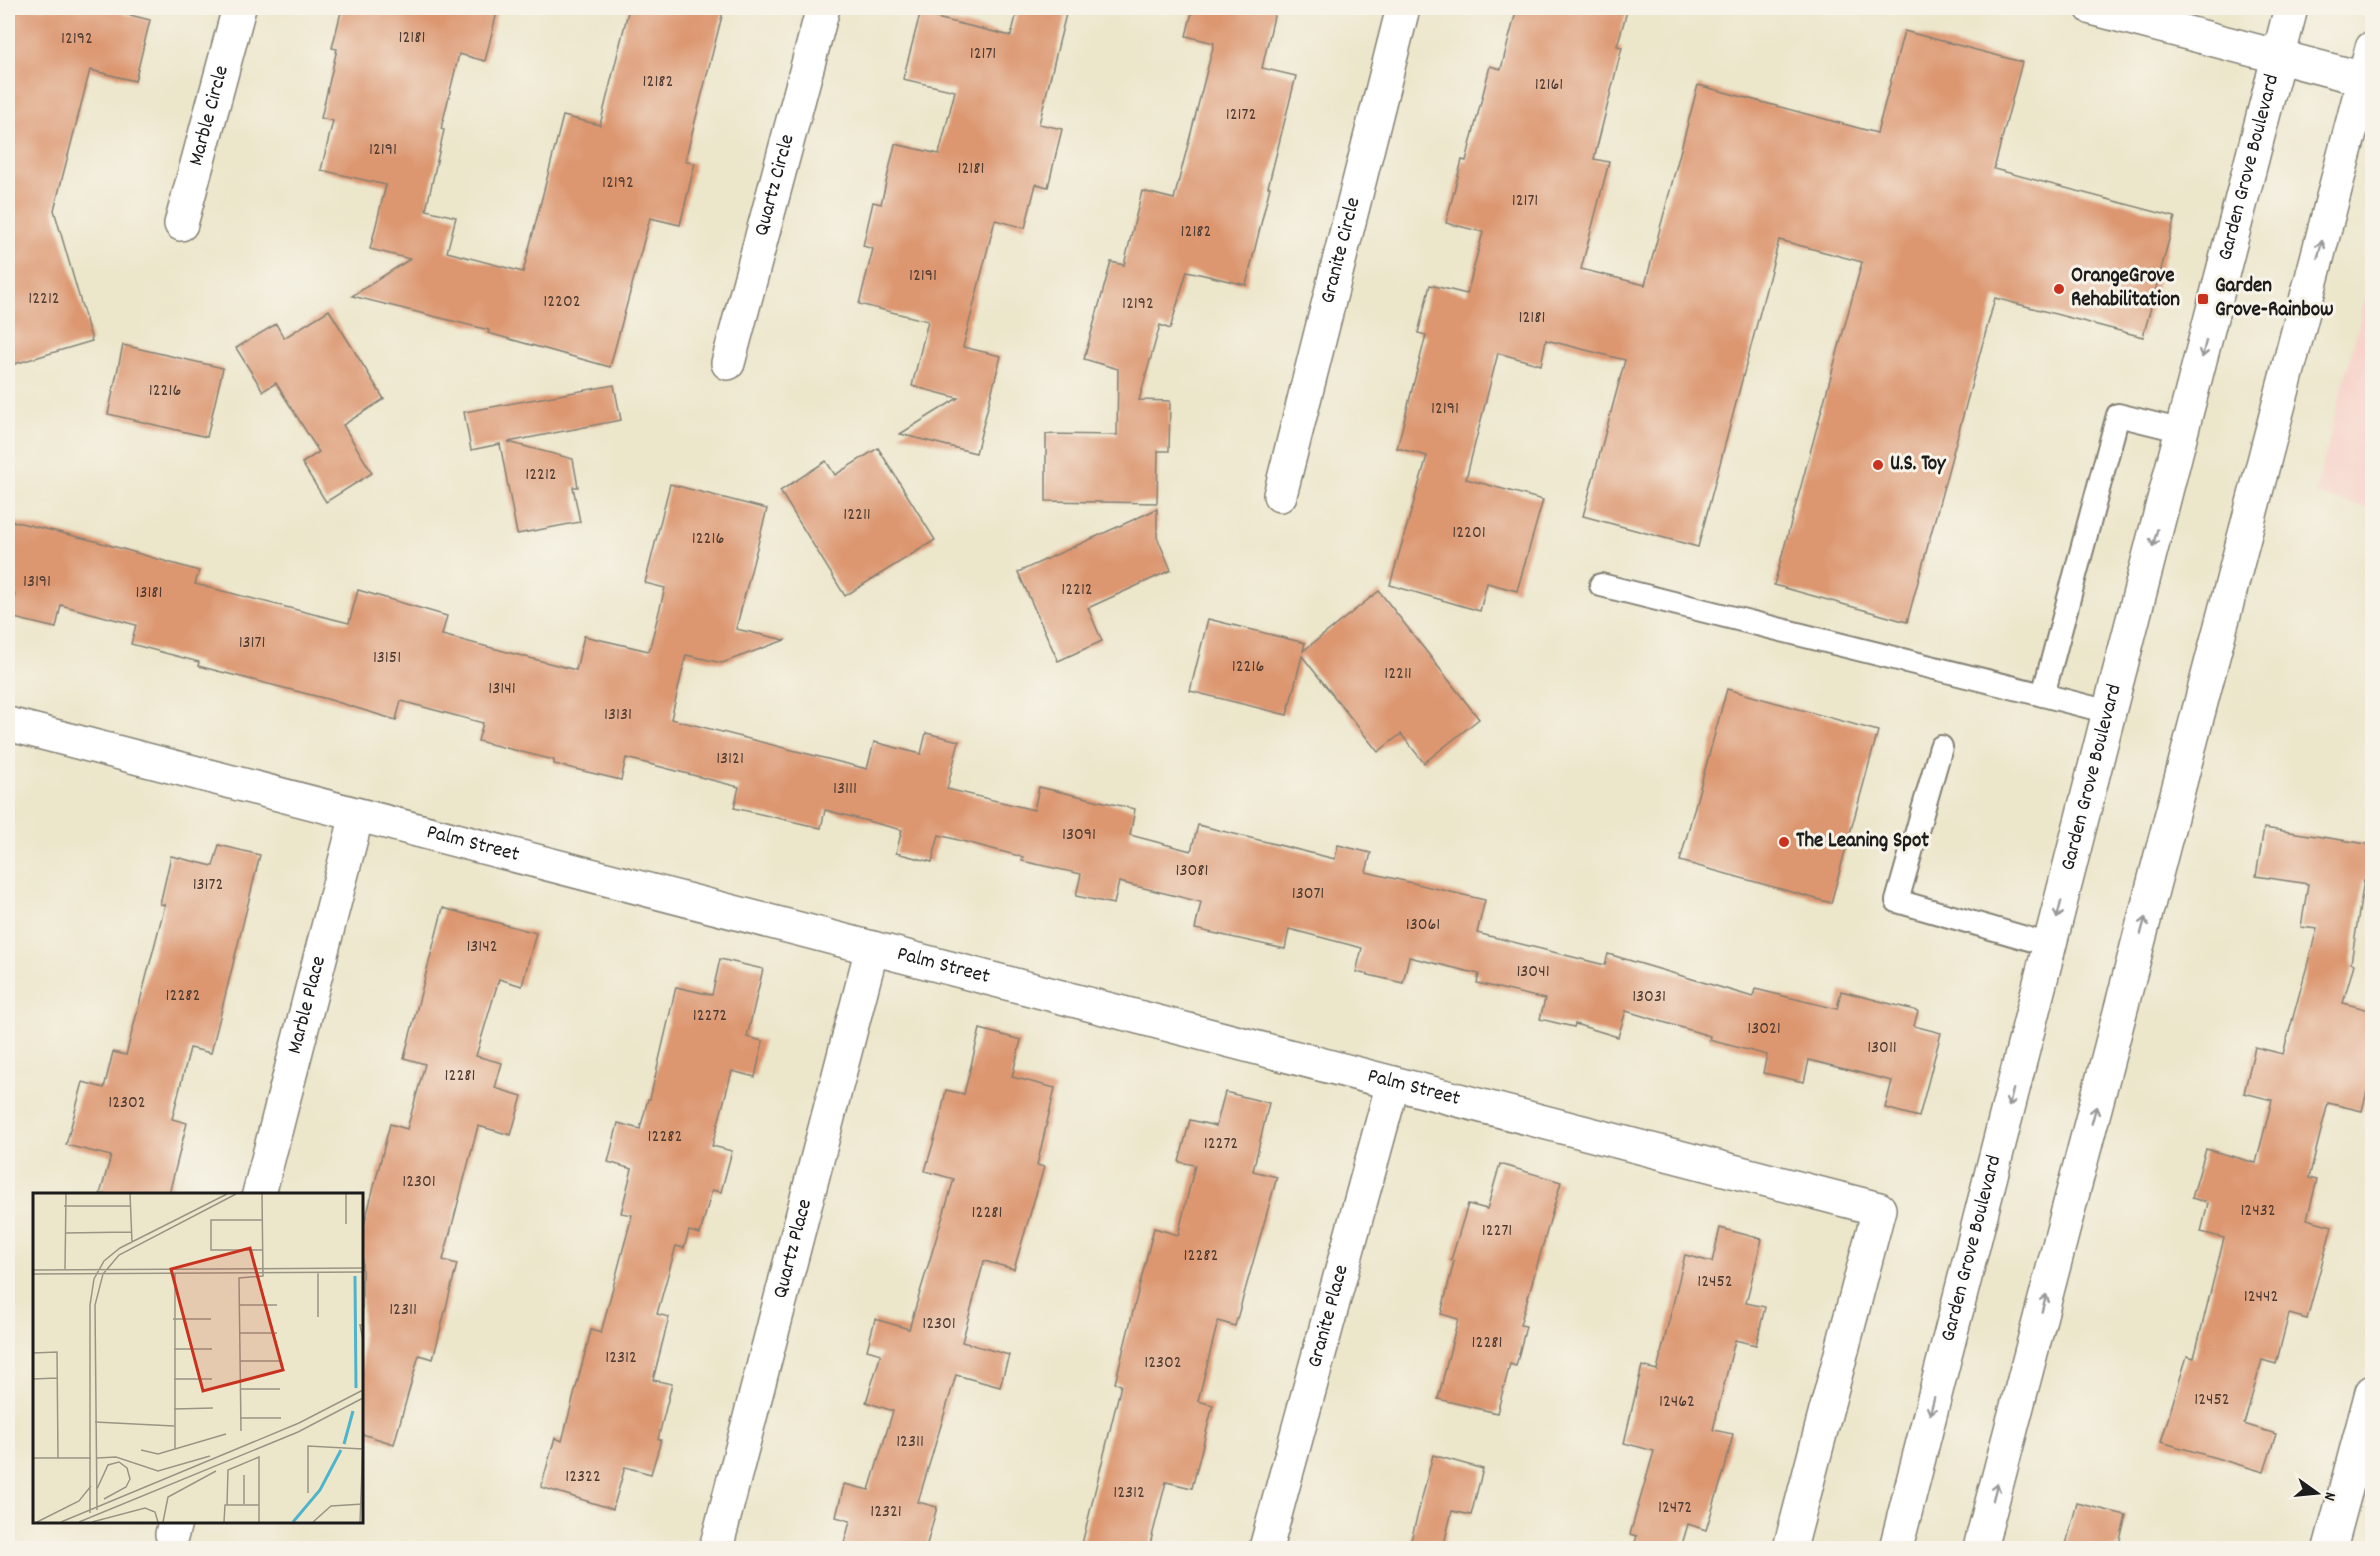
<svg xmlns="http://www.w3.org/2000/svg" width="2380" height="1556" viewBox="0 0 2380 1556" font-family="Dekko,sans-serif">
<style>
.built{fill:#f7d1c9}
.building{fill:#dc966f}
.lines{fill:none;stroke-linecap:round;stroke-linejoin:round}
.lane-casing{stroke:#848174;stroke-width:26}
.street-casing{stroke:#848174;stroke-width:36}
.primary-casing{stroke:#848174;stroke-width:36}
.lane{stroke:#fff;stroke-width:22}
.street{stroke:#fff;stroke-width:33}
.primary{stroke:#fff;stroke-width:33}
.oneway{stroke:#999}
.poi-dot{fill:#c8321e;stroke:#f7f3e8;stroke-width:2}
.labels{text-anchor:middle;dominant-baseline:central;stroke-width:6;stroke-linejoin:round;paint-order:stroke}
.number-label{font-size:18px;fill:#4c3a31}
.street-label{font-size:21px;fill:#1c1c1c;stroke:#f7f3e8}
.poi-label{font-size:21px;font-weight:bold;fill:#1c1c1c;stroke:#f7f3e8;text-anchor:start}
.inset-river{fill:none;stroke:#4db4cc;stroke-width:3}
.inset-road{fill:none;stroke:#999585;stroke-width:1.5}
.view{fill:#c8321e;fill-opacity:0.15;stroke:#c8321e;stroke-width:3}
.inset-edge{fill:none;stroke:#1c1c1c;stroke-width:3}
</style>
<rect width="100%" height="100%" fill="#f7f3e8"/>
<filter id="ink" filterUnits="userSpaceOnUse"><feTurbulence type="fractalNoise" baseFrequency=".0167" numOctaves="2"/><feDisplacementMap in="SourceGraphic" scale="12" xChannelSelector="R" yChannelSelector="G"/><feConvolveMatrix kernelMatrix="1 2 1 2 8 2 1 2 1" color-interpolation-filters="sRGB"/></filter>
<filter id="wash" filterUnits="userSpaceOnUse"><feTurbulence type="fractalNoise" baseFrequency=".008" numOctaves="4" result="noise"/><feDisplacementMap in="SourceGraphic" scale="24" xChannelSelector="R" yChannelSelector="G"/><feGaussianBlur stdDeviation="1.35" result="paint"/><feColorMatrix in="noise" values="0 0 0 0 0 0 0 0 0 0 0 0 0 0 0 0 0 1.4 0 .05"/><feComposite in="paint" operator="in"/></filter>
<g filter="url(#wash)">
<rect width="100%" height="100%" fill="#ece6cb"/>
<polygon class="built" points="2372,273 2372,509 2315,494"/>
<g id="blocks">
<g class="building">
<polygon points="8,8 103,8 150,20 135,81 90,70 54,210 92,341 8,366"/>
<polygon points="342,8 362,8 390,14 392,8 498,8 485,61 459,54 441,129 444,130 426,210 456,217 447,252 523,272 563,116 600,125 629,8 724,8 685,161 695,163 680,225 650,218 610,367 488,333 489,330 352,296 410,259 370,249 386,185 321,170 333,121 321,118 337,49 332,48"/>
<polygon points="1018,8 1037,8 1066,14 1039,124 1062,129 1048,187 1036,184 1025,228 995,220 963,347 1001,356 976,453 900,434 958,398 912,386 928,321 859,304 873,249 863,246 873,202 881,204 895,144 939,154 955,91 903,79 920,14 1011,36"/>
<polygon points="1193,8 1276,8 1262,68 1296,76 1268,187 1270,187 1246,285 1187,271 1170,329 1160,325 1139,400 1170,401 1169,451 1158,451 1157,503 1046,501 1046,434 1117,435 1118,369 1084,359 1111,262 1124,265 1142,191 1174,199 1214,43 1186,36"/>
<polygon points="1517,8 1628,8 1617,46 1622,47 1594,159 1609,162 1581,269 1645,285 1698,85 1877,133 1904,31 2022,62 1994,169 2175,217 2143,337 1995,298 1907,622 1774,585 1862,262 1779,240 1698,547 1583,516 1625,360 1546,340 1541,365 1498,353 1466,479 1543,500 1517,591 1487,583 1480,611 1390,585 1427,456 1397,448 1426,335 1418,333 1430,285 1467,294 1483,232 1446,223 1462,160 1466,161 1490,66 1501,69"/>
<polygon points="329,310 384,399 343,425 372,473 326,502 302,463 319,452 276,383 263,391 236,348 276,324 284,338"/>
<polygon points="123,345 223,368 207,437 108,414"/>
<polygon points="614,385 621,420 508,442 573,459 578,487 573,487 580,522 517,534 500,444 471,450 464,412"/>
<polygon points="878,448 935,540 845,596 780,491 826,461 835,475"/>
<polygon points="670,484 767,509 736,629 785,640 722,663 686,655 671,719 867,769 874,742 921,754 926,733 959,741 947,789 1034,810 1039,787 1135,809 1130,835 1191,851 1198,825 1335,859 1338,845 1371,853 1366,872 1485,900 1477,933 1605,965 1608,954 1753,997 1755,989 1837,1009 1841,991 1918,1011 1914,1026 1941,1033 1919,1117 1885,1108 1892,1081 1809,1060 1804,1082 1763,1073 1767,1055 1709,1040 1710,1036 1626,1011 1618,1037 1575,1024 1574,1027 1540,1019 1545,999 1477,983 1479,974 1409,957 1403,983 1356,972 1362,948 1289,929 1285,949 1195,929 1201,902 1119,882 1114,904 1076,896 1081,874 1022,861 1023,857 939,835 932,862 896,853 902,830 825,810 821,828 734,808 739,787 626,758 621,780 554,764 554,760 478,741 483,723 401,701 396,720 327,699 198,666 199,662 131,644 136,625 61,605 56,628 10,617 15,594 8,592 8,520 95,541 199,571 195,584 349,623 358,590 447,616 442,635 576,670 584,636 649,651 665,588 645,583"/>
<polygon points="1157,509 1157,537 1171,570 1088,608 1102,641 1058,661 1018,572"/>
<polygon points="1379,591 1479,719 1424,763 1401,734 1378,752 1302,656 1287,715 1190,691 1208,619 1305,643 1303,651"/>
<polygon points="1727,689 1878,731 1831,903 1680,861"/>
<polygon points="2264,828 2373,845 2373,882 2364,880 2351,963 2354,964 2343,1003 2373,1011 2373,1068 2362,1111 2328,1103 2309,1178 2317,1180 2307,1219 2332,1226 2307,1319 2289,1314 2276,1364 2262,1360 2244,1424 2276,1434 2264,1472 2161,1442 2187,1356 2194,1358 2224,1238 2201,1232 2208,1203 2192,1198 2206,1149 2256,1163 2272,1100 2244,1093 2255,1047 2283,1054 2317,929 2301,927 2308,884 2256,876"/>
<polygon points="219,845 260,855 211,1053 190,1048 172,1119 187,1123 169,1194 100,1194 111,1156 66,1145 83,1082 104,1088 113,1052 126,1055 165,905 160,904 171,856 213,866"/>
<polygon points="443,908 536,933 522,986 499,979 476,1056 502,1063 495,1088 522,1096 511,1135 478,1126 443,1260 457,1264 433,1359 419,1355 394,1444 362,1434 362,1233 390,1124 407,1129 425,1064 404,1058"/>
<polygon points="720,959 763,969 747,1037 763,1041 755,1077 732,1071 712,1146 732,1151 721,1192 712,1190 700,1234 689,1231 684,1248 676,1246 657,1314 669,1317 653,1380 672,1384 658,1439 661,1440 651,1474 625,1467 613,1509 541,1487 555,1438 562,1441 591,1330 601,1333 632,1215 621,1213 632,1169 608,1162 618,1123 640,1129 648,1099 650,1099 676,987 712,995"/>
<polygon points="980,1029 1021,1040 1012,1077 1055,1088 1037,1165 1044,1167 1014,1269 984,1261 962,1342 1009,1355 1000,1387 956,1375 918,1502 937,1507 926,1548 843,1548 850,1521 836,1517 844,1484 869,1490 893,1411 866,1402 881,1354 867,1350 875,1319 909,1329 954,1179 925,1171 939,1123 946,1090 964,1094"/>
<polygon points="1225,1092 1269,1103 1253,1171 1277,1177 1235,1326 1218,1321 1198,1401 1213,1405 1192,1488 1166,1482 1149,1548 1081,1548 1121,1385 1115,1383 1154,1228 1178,1235 1195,1165 1179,1162 1190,1120 1216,1126"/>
<polygon points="1500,1164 1561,1182 1520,1325 1526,1326 1516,1366 1510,1364 1497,1413 1438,1399 1458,1319 1441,1314 1454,1261 1451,1260 1468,1204 1487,1209"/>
<polygon points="1720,1228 1762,1239 1746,1303 1765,1307 1756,1345 1735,1340 1713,1430 1733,1434 1725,1468 1706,1530 1688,1524 1681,1548 1633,1548 1637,1536 1630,1534 1654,1451 1624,1443 1642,1366 1657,1370 1685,1255 1712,1262"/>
<polygon points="1433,1455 1483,1469 1471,1515 1452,1511 1443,1548 1409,1548"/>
<polygon points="2077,1503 2126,1515 2118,1548 2065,1548"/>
</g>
</g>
</g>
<g filter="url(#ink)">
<use href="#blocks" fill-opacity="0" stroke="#848174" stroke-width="1.5"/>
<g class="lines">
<g class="lane-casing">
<g id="lane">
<polyline points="1601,585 2043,695 2118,415 2183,431"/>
<polyline points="2043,695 2109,712"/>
<polyline points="1941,747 1897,901 2050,945"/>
</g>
</g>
<g class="street-casing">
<g id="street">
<polyline points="2092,8 2364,79"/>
<path id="s1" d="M 181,224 L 239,8"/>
<path id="s2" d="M 728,363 L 823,8"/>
<path id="s3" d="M 1280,495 L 1403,8"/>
<path id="s4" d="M 8,724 L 1879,1209 L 1790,1548"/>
<path id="s5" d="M 259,1194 L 357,815"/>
<polyline points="172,1534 175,1522"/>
<path id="s6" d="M 716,1548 L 872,948"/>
<path id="s7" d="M 1266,1548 L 1393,1083"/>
<polyline points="2330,1548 2372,1392"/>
</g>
</g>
<g class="primary-casing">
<g id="primary">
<path id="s8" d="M 1896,1548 L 2109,712 L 2291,8"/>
<polyline points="1980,1548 2372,48"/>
</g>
</g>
<use href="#lane" class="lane"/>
<use href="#street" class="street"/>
<use href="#primary" class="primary"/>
</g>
<defs><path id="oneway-shaft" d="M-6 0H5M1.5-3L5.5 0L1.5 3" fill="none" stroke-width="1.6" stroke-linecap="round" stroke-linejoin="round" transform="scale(1.5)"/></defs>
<g class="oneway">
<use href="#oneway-shaft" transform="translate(2320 249) rotate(-75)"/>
<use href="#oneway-shaft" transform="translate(2204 349) rotate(104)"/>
<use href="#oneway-shaft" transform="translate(2155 538) rotate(105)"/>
<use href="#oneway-shaft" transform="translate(2059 910) rotate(104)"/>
<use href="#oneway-shaft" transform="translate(2143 926) rotate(-75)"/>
<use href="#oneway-shaft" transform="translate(2011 1098) rotate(104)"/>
<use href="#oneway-shaft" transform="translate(2094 1115) rotate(-75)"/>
<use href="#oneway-shaft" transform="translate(2044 1303) rotate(-75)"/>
<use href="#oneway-shaft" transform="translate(1932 1406) rotate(104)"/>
<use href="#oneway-shaft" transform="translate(1995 1492) rotate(-75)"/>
</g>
</g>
<g class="poi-dot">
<circle cx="2059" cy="289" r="6"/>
<rect x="2197" y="293" width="12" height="12" rx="3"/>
<circle cx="1878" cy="465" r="6"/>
<circle cx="1784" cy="842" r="6"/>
</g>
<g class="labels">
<g class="number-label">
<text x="412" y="38">12181</text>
<text x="77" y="39">12192</text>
<text x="983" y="54">12171</text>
<text x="658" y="82">12182</text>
<text x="1549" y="85">12161</text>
<text x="1241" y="115">12172</text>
<text x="383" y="150">12191</text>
<text x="971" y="169">12181</text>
<text x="618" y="183">12192</text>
<text x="1525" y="201">12171</text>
<text x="1196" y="232">12182</text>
<text x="923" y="276">12191</text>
<text x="44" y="299">12212</text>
<text x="562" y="302">12202</text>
<text x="1138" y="304">12192</text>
<text x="1532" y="318">12181</text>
<text x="165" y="391">12216</text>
<text x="1445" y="409">12191</text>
<text x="541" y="475">12212</text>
<text x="857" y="515">12211</text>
<text x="1469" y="533">12201</text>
<text x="708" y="539">12216</text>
<text x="37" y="582">13191</text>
<text x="1077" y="590">12212</text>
<text x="149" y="593">13181</text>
<text x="252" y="643">13171</text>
<text x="387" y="658">13151</text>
<text x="1248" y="667">12216</text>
<text x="1398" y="674">12211</text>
<text x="502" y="689">13141</text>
<text x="618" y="715">13131</text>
<text x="730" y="759">13121</text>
<text x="845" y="789">13111</text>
<text x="1079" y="835">13091</text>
<text x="1192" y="871">13081</text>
<text x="208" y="885">13172</text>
<text x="1308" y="894">13071</text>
<text x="1423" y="925">13061</text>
<text x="482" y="947">13142</text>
<text x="1533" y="972">13041</text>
<text x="183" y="996">12282</text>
<text x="1649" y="997">13031</text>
<text x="710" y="1016">12272</text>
<text x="1764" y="1029">13021</text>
<text x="1882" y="1048">13011</text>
<text x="460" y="1076">12281</text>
<text x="127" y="1103">12302</text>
<text x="665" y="1137">12282</text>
<text x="1221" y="1144">12272</text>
<text x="419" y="1182">12301</text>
<text x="2258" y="1211">12432</text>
<text x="987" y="1213">12281</text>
<text x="1497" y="1231">12271</text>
<text x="1201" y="1256">12282</text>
<text x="1715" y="1282">12452</text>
<text x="2261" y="1297">12442</text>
<text x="403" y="1310">12311</text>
<text x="939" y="1324">12301</text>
<text x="1487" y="1343">12281</text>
<text x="621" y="1358">12312</text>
<text x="1163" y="1363">12302</text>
<text x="2212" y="1400">12452</text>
<text x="1677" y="1402">12462</text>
<text x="910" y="1442">12311</text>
<text x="583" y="1477">12322</text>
<text x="1129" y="1493">12312</text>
<text x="1675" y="1508">12472</text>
<text x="886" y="1512">12321</text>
</g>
<g class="street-label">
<text stroke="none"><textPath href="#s1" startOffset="112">Marble Circle</textPath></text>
<text stroke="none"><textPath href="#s8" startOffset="1425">Garden Grove Boulevard</textPath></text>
<text stroke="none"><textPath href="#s2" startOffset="184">Quartz Circle</textPath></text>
<text stroke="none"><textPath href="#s3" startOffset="252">Granite Circle</textPath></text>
<text stroke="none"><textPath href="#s8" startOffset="795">Garden Grove Boulevard</textPath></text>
<text stroke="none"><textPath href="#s4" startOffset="480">Palm Street</textPath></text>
<text stroke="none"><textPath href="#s4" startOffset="966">Palm Street</textPath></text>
<text stroke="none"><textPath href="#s5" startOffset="195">Marble Place</textPath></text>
<text stroke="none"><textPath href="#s4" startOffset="1452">Palm Street</textPath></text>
<text stroke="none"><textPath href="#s6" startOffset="309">Quartz Place</textPath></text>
<text stroke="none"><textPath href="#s8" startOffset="309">Garden Grove Boulevard</textPath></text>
<text stroke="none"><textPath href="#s7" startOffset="240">Granite Place</textPath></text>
</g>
<g class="poi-label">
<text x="2071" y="277">OrangeGrove<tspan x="2071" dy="24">Rehabilitation</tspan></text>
<text x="2215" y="287">Garden<tspan x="2215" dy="24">Grove-Rainbow</tspan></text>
<text x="1890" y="465">U.S. Toy</text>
<text x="1796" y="842">The Leaning Spot</text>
</g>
</g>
<g transform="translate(33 1193)">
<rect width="330" height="330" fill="#ece6cb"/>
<path class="inset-river" d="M 322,83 L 323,195M 311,251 L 320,218M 260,329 L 287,297 L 308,257"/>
<path class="inset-road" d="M 97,1 L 99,49M 31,13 L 98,13M 230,27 L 178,27 L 178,57 L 230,57M 313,31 L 313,1M 32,40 L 98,39M 32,76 L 33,1M 0,77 L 330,75M 142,80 L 142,256M 0,81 L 330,79M 207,112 L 244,112M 285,124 L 285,79M 140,126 L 178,126M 330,132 L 327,132 L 330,147M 207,140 L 244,140M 141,156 L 179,156M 0,160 L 24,159 L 25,265M 207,168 L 246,168M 0,186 L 24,185M 141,186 L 179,186M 207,196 L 247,196M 141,216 L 180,215M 207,225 L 248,225M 62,229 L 141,233M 208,238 L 206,85 L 230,83 L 229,1M 108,257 L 125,261 L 193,241M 0,265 L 58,265M 64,265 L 83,264 L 125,278 L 177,263M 211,282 L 211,311M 64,296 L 75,272 L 86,269 L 94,275 L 97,286 L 93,294 L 71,306M 275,300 L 275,253 L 330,256M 194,312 L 195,277 L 226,264 L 226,329M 64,317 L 62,112 L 70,81 L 86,62 L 203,1M 57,320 L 57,112 L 61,86 L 71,68 L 87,55 L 194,1M 4,329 L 46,308 L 58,293M 28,329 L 266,230 L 330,197M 46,329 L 265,239 L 330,205M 59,329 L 112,315 L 122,319 L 125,329M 130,329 L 135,304 L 183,278M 191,329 L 192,312 L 226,312M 280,329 L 298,313 L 330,311M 327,329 L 330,248"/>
<path class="view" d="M 217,55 L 250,177 L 170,198 L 138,76 Z"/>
<rect width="330" height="330" class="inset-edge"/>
</g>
<rect width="2380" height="1556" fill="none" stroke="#f7f3e8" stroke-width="30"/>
<g transform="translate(2317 1493) rotate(105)" stroke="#f7f3e8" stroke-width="4.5" paint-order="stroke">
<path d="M0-4.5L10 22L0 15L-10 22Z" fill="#1c1c1c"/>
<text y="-9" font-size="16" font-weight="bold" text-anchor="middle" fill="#1c1c1c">N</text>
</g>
</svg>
